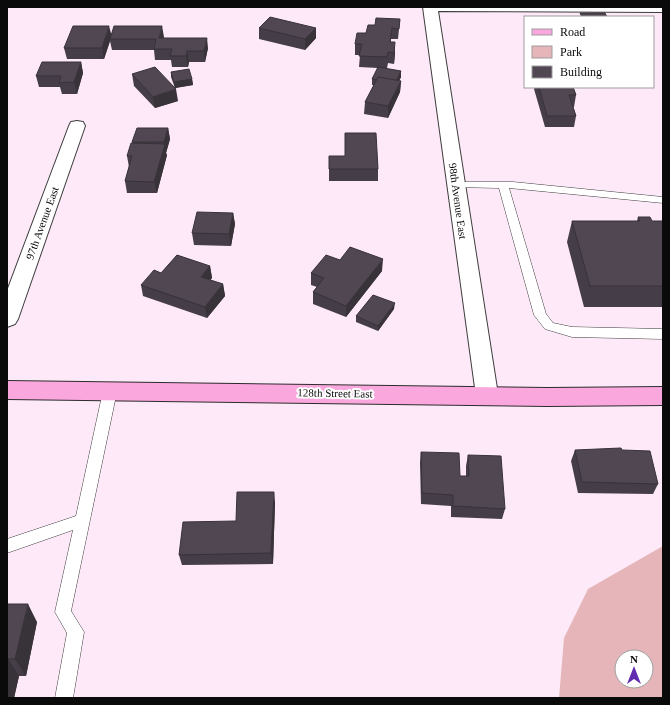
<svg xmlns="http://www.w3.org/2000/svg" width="670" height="705" viewBox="0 0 670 705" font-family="'Times New Roman',serif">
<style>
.green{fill:#e5b5b9;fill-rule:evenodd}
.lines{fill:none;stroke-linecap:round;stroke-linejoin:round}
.lane-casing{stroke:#3d3d3d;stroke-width:1}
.street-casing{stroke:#3d3d3d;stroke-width:2}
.secondary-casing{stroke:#2c2c2c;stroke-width:2}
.lane{fill:#fff;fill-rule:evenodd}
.street{fill:#fff;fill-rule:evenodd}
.secondary{fill:#faa7de;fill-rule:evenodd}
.wall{fill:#453d47}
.shaded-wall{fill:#383239}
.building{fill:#504752;stroke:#383239}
.labels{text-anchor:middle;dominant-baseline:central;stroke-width:4;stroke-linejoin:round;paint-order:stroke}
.street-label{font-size:11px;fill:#0a0a0a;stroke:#fff}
</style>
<rect width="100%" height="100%" fill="#fee9f8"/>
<path class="green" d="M 663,546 L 663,698 L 559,698 L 564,638 L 588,589 ZM 622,657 L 646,657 L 646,681 L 622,681 Z"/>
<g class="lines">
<g class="lane-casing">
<g id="lane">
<polygon points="456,182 513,182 663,197 663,203 509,188 546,314 553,323 572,327 663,329 663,339 572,337 545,329 534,315 499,188 452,187 451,185 452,183"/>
<polygon points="110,386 115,387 117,391 71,611 84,632 73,698 55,698 67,633 55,612 73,530 7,553 7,539 76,516 103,391 105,387"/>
</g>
</g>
<g class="street-casing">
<g id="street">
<polygon points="423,7 663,7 663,12 438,11 498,395 495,401 487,404 479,401 476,395"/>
<polygon points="77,121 83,122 85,126 18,319 15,324 7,327 7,291 69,126 71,122"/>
</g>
</g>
<g class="secondary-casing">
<polygon id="secondary" points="7,381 548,388 663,387 663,405 548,406 7,399"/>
</g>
<use href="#lane" class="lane"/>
<use href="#street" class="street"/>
<use href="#secondary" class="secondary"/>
</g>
<g class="wall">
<polygon points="400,19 398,39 391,39 391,42 395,53 394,64 388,63 387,68 383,68 401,71 401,77 399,81 401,81 400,92 388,118 364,114 365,102 374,85 372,85 372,79 378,68 359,67 360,55 355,55 355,44 375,25"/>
<polygon points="259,28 316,38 305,50 259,39"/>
<polygon points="111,35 164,37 163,38 208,48 205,62 189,62 188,67 172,67 171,60 155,60 154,50 112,50 110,41 104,59 67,59 64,48"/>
<polygon points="81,62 83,73 77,94 62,94 60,87 39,87 36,76"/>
<polygon points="171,72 192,79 193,85 175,88 171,77"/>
<polygon points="132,74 178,101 155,108 134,86"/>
<polygon points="535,87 573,87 576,95 574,107 573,107 576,116 574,127 545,127 534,89"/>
<polygon points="168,128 170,139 166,153 167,155 157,193 127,193 125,181 129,167 127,156 133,144 132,142"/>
<polygon points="329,156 378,169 378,181 329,181"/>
<polygon points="233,213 235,224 231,246 194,245 192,233"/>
<polygon points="638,217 652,221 663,221 663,307 584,307 567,242 572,221 637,221"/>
<polygon points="340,260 382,271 346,317 313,304 313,292 317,287 311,285 311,273"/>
<polygon points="210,266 212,278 210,280 223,284 225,296 207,318 143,296 141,285 161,273"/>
<polygon points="394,309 378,331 356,322 356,316"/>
<polygon points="575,450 622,450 658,484 653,494 578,493 571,461"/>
<polygon points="421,452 460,476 466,476 466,466 468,455 505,509 502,519 451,517 451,506 421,504 420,463"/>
<polygon points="275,502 273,564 182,565 179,555 236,521"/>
<polygon points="7,604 37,622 26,676 19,676 14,698 7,698"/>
</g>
<g class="shaded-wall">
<polygon points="109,26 112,37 110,39 110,41 104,59 102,48"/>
<polygon points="162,26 164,37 161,48 159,38"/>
<polygon points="316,28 316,38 305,50 305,39"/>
<polygon points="207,38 208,48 205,62 204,51"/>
<polygon points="395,42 395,53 394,64 394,53"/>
<polygon points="187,51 189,62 188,67 186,56"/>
<polygon points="81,62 83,73 77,94 74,82"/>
<polygon points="401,71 401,77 395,89 395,83"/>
<polygon points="192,79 193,85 175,88 174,82"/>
<polygon points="401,81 400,92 388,118 388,106"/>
<polygon points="176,89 178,101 155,108 153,97"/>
<polygon points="168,128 170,139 166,153 167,155 157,193 154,182 165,145 164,142"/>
<polygon points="233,213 235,224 231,246 229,234"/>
<polygon points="383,259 382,271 346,317 346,306"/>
<polygon points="210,266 212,278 203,288 201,277"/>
<polygon points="223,284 225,296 207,318 205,307"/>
<polygon points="395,303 394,309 378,331 378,326"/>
<polygon points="274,492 275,502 273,564 271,553"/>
<polygon points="28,604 37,622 26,676 15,659"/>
<polygon points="8,659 19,676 14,698 7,698 7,662"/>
</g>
<g class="building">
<polygon points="580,13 605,13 607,17 582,17"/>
<polygon points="270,17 316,28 305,39 259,28"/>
<polygon points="376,18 400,19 399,29 392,28 390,42 395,42 394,53 388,52 387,57 359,56 362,44 355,44 357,33 366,33 368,25 375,25"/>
<polygon points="73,26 109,26 102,48 64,48"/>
<polygon points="114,26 162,26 159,38 207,38 204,51 187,51 186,56 170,56 172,49 154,49 156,39 110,39"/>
<polygon points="42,62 81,62 74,82 59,83 61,76 36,76"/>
<polygon points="155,67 176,89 153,97 132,74"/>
<polygon points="378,67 401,71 396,81 378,77 377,80 372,79"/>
<polygon points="189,69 192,79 174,82 171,72"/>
<polygon points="378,77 401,81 388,106 365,102"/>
<polygon points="539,87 573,87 576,95 569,95 576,116 547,116"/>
<polygon points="137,128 168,128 164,142 132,142"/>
<polygon points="345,133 376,133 378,169 329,169 329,156 345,156"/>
<polygon points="131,143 165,144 154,182 125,181 132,156 127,156"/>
<polygon points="197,212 233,213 229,234 192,233"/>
<polygon points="638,217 650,217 652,221 663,221 663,286 590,286 572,221 640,221"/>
<polygon points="350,247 383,259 346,306 313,292 324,278 311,273 326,255 340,260"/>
<polygon points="177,255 210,266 201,277 223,284 205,307 141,285 154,270 161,273"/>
<polygon points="373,295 395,303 378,326 356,316"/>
<polygon points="621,448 622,450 650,451 658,484 582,482 575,450"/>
<polygon points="421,452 459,453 460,476 469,476 468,455 501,456 505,509 453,506 453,495 422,493"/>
<polygon points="237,492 274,492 271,553 179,555 183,522 236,521"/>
<polygon points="7,604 28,604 15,659 8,659 7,662"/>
</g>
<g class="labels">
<g class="street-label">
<text transform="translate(458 201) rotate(82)">98th Avenue East</text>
<text transform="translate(42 223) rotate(-70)">97th Avenue East</text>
<text transform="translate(335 393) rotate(1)">128th Street East</text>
</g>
</g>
<rect width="670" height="705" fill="none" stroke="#0a0a0a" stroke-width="16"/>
<rect x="524" y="16" width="130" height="72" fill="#ffffff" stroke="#9d9d9d"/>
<rect x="532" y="29" width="20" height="6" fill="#faa7de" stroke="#9d9d9d"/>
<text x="560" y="36" font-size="12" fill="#0a0a0a">Road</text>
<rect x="532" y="46" width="20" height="12" fill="#e5b5b9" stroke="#9d9d9d"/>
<text x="560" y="56" font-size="12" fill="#0a0a0a">Park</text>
<rect x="532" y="66" width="20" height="12" fill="#504752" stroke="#9d9d9d"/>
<text x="560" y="76" font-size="12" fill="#0a0a0a">Building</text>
<g transform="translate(634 669)"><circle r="19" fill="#ffffff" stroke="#9d9d9d"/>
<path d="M0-3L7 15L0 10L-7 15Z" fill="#612cb0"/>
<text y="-6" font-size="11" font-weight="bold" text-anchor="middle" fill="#0a0a0a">N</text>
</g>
</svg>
